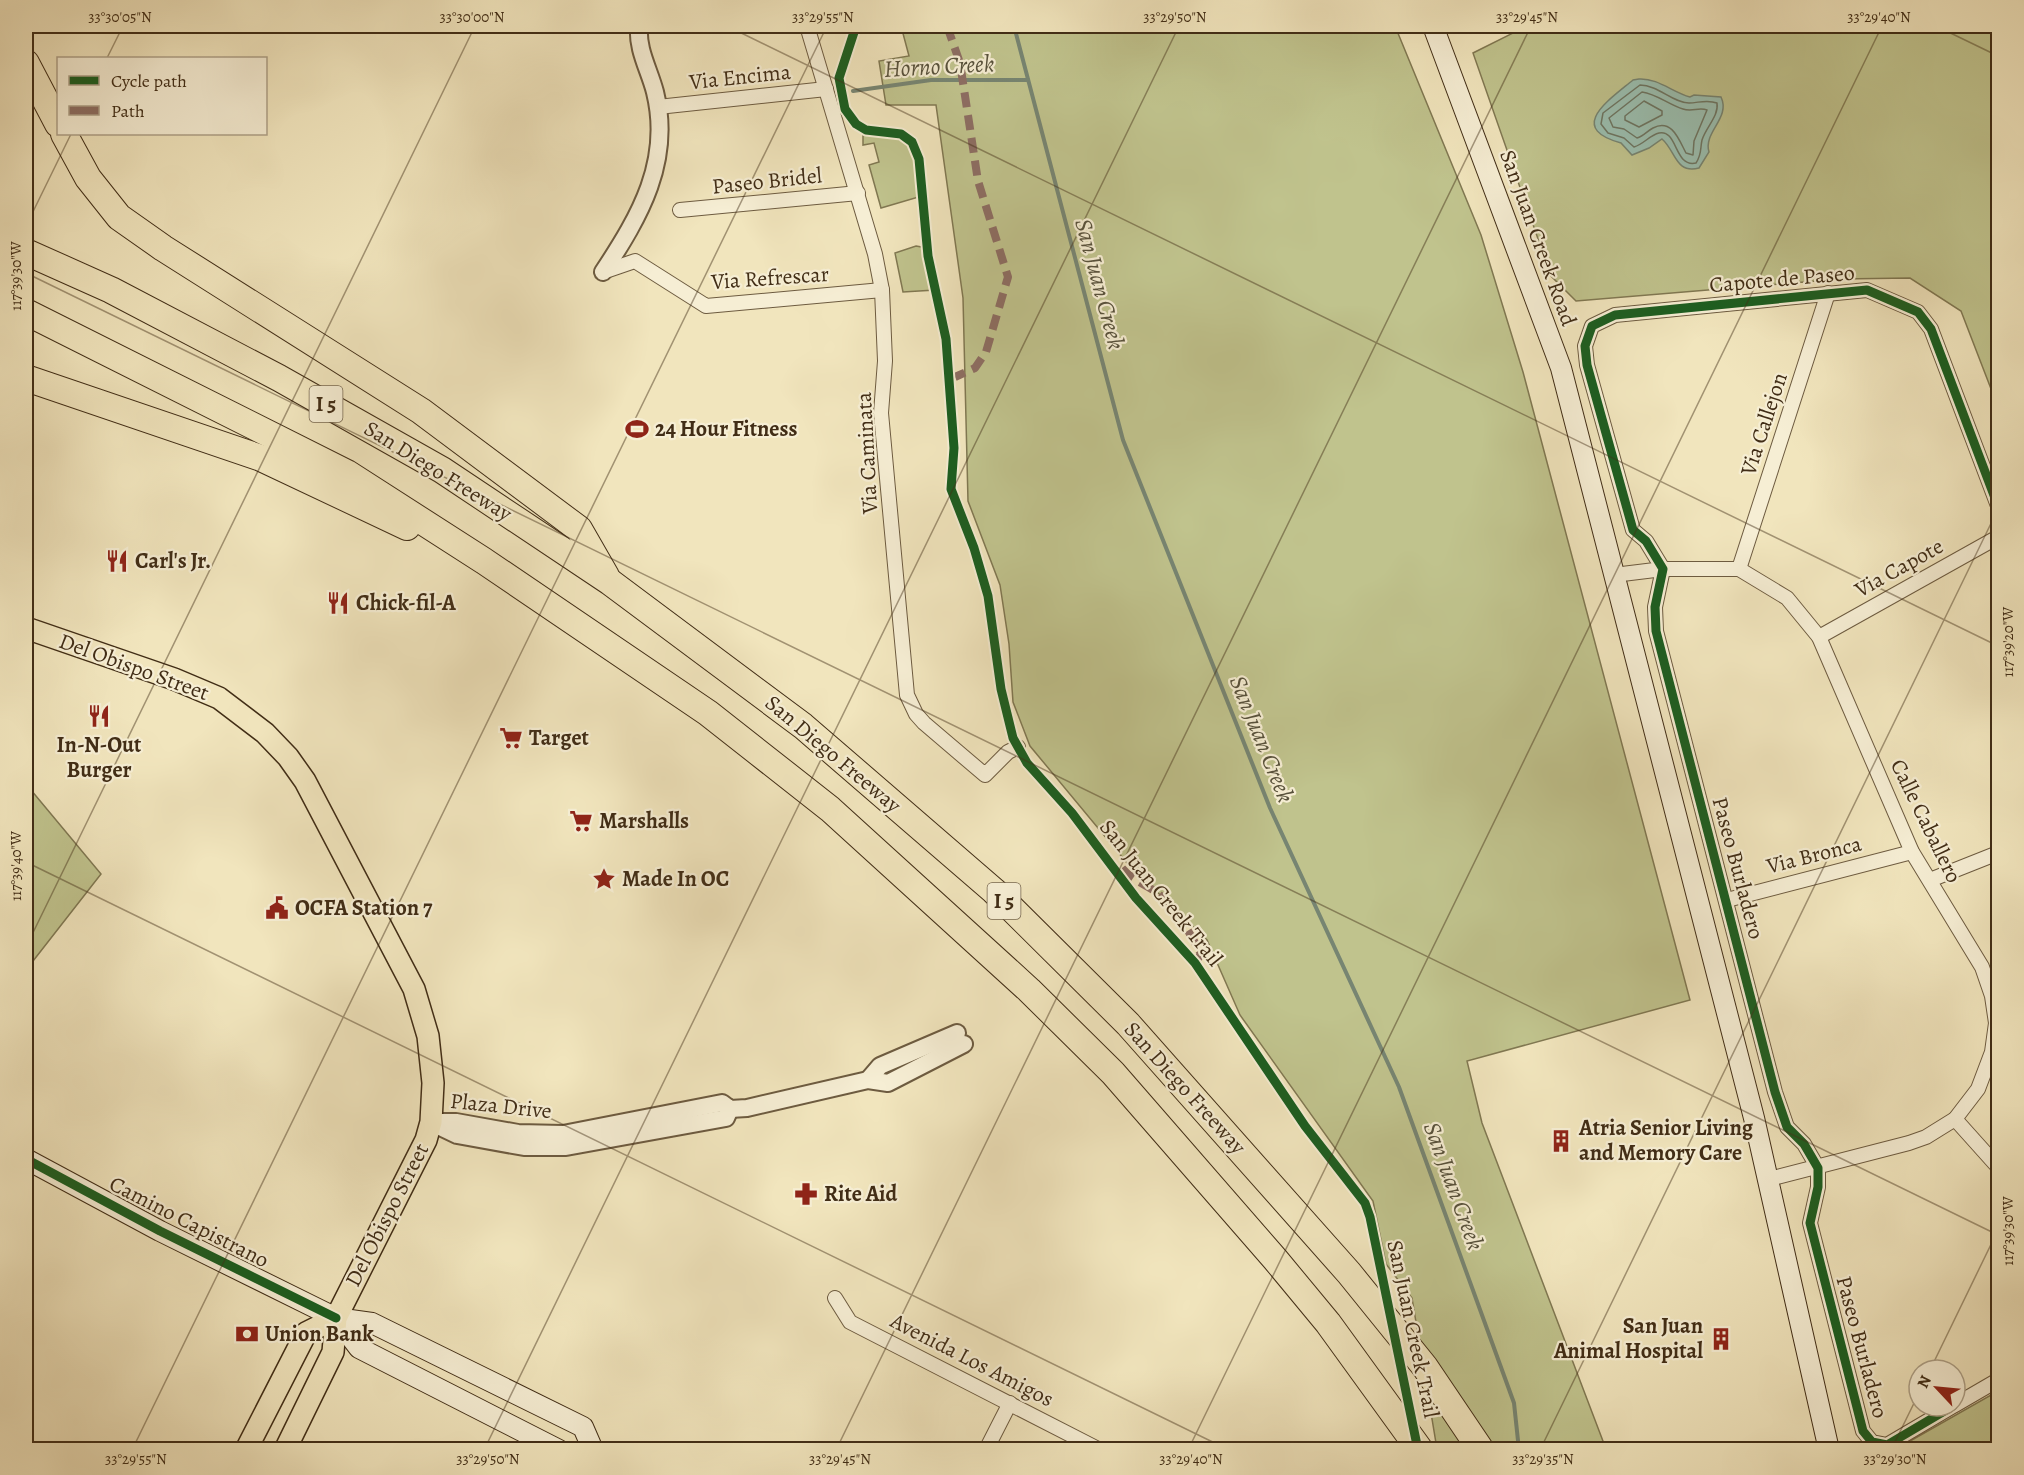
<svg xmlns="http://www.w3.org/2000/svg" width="2024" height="1475" viewBox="0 0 2024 1475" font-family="Alegreya,serif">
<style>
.green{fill:#c0c38d;stroke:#807852;stroke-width:1.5}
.water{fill:#9bbfb0;stroke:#778572;stroke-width:1.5}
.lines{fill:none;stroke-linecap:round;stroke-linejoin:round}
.shore{stroke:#6e7663;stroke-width:1.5}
.stream{stroke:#778572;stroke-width:4}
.minor-casing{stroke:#6d5b40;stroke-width:16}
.tertiary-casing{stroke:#6d5b40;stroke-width:20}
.secondary-casing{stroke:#412d16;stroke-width:22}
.primary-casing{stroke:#412d16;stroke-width:24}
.motorway-casing{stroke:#412d16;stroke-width:28}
.minor{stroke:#f6eed4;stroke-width:14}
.tertiary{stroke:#f6eed4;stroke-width:16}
.secondary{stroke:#f6eed4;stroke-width:20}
.primary{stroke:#f1e5bd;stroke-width:21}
.motorway{stroke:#f1e5bd;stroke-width:26}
.quiet{stroke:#8d6e63;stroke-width:8;stroke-dasharray:15 8;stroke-linecap:butt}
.cycleway-casing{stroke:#f6eed4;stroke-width:13}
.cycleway{stroke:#1b5e20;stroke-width:9}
.ticks{fill:none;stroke:#412d16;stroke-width:1.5;stroke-opacity:0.45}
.labels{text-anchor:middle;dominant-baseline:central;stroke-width:4.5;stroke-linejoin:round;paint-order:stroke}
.shield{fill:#f6eed4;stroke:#77674f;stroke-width:1.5}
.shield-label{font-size:21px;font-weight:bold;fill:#412d16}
.street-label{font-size:22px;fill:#412d16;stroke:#f6eed4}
.poi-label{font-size:22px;font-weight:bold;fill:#412d16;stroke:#f6eed4;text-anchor:start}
.water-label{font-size:24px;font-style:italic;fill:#58523c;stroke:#f6eed4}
.neatline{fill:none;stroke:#412d16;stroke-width:2}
.ticks-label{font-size:15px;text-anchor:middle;fill:#412d16}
</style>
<rect width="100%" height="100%" fill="#f1e5bd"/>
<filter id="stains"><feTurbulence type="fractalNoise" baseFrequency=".00333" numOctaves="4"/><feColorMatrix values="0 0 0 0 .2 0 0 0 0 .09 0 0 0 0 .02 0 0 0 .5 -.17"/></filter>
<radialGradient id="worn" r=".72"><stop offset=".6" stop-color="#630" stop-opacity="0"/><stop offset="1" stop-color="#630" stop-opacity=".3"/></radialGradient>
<g class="green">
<polygon points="901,26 1395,26 1481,235 1523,372 1690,1000 1467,1061 1482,1123 1606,1449 1437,1449 1412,1298 1386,1264 1373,1201 1240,1015 1207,940 1127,863 1030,746 1013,702 1009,644 1000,585 968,501 963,298 936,105 886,105 879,61 909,56"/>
<polygon points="1527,26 1998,26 1998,407 1961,311 1910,278 1840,279 1576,301 1551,276 1473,53"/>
<path d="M 863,128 C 874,132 886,130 897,133 C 923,140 921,175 922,196 L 881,208 L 869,165 L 879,162 L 874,143 L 863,145 Z"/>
<polygon points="916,246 927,248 935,290 903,292 895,253"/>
<polygon points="26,784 101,874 26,970"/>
<polygon points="1998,1391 1998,1449 1896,1449"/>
</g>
<path class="water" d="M 1639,79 C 1658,78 1672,92 1690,97 L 1694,95 L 1721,97 C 1731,118 1703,132 1709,152 L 1699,168 C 1675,174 1676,151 1662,139 L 1649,148 L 1632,155 L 1621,143 C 1566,128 1609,100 1633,80 Z"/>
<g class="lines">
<g class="shore">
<path d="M 1640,85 C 1658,85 1673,103 1689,103 C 1698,103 1707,99 1717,103 C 1719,116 1706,127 1702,140 C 1700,149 1702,154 1696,163 C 1674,168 1678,129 1659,133 C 1650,135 1644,144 1634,147 L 1624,138 L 1608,133 L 1601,124 L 1603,113 Z"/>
<path d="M 1642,92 C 1657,94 1669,105 1683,109 C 1692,112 1699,107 1707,110 L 1694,141 L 1693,155 L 1686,153 C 1679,140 1672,118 1653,128 C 1647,131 1644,136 1637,138 L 1624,129 L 1613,127 L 1609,118 Z"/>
<polygon points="1644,101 1662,111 1662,115 1639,127 1625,120 1625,116"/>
</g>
<g class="stream">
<polyline points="1014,26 1123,440 1270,808 1399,1087 1514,1403 1519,1450"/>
<polyline points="853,91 931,80 1028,80"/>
</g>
<g class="minor-casing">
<g id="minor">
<polyline points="807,26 875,254 882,290 885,361 881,413 907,695 916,714 924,723 985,775 1008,752 1018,747"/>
<polyline points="658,107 826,89"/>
<polyline points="680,210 858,193"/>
<polyline points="603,272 635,261 706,306 882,290"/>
<polyline points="1739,569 1828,293"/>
<polyline points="1614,575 1663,569 1739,569 1787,598 1819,637 1912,852 1982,967 1992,996 1996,1023 1992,1052 1978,1089 1955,1119 1926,1137 1909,1143 1769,1179"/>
<polyline points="1819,637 1998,537"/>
<polyline points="1930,880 1998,853"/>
<polyline points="1727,900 1912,852"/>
<polyline points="1955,1119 1998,1167"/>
<polyline points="835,1298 850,1322 1100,1450"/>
<polyline points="1955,1405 1998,1380"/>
<polyline points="1953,1406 1887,1445 1872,1442 1863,1431 1810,1223 1818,1187 1818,1168 1804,1144 1787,1127 1775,1092 1656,631 1655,607 1663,569 1646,541 1633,530 1587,365 1585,346 1592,326 1615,315 1867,290 1918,312 1931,329 1998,506"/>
<polyline points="986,1450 1010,1403"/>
</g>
</g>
<g class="tertiary-casing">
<g id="tertiary">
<path d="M 603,272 C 640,216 672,161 655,92 C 649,69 637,50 639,26"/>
<polyline points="868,1080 880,1066 957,1033"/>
<polyline points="431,1122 456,1122 518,1133 563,1134 722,1103 730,1109 747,1108 868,1080 888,1083 964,1044"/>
<polyline points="434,1124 457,1135 524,1147 566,1147 726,1118 730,1109"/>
</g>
</g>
<g class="secondary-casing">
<g id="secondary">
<polyline points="1433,26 1561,368 1754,1118 1829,1450"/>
<polyline points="26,1159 160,1231 336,1318 372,1323 583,1427 593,1450"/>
<polyline points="336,1318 359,1348 559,1450"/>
</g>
</g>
<g class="primary-casing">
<g id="primary">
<polyline points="26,628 174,679 219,698 265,733 288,757 305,781 414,989 428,1036 433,1083 431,1122 426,1140 336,1318 333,1352 285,1450"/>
<polyline points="246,1450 306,1333 336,1318"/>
</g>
</g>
<g class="motorway-casing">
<g id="motorway">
<polyline points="26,63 58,124"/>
<polyline points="64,134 88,178 119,217 163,248 421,411 579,529 606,576"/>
<polyline points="26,252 111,290 279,378 442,470 610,582 803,726 994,891 1128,1024 1349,1273 1425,1367 1481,1450"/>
<polyline points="26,312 347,473 484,561 708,713 830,809 1029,990 1113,1073 1275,1259 1328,1323 1420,1450"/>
<polyline points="26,378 261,458 407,527"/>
</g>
</g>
<use href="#minor" class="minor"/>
<use href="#tertiary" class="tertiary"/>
<use href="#secondary" class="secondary"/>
<use href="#primary" class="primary"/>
<use href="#motorway" class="motorway"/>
<g class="quiet">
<polyline points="947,26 960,63 978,181 1008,277 986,352 975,368 955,377"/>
<path d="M 1122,868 C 1131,879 1142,883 1153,890 C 1172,902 1191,934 1201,954 L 1195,963"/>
</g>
<g class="cycleway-casing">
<g id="cycleway">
<polyline points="856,26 839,78 845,109 856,124 866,130 901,134 912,142 919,159 928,256 946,339 954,448 951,489 974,548 988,596 1001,689 1013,738 1027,763 1072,813 1136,898 1195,963 1305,1126 1365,1203 1370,1217 1418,1450"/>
<polyline points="26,1159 160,1231 336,1318"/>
<polyline points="1953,1406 1887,1445 1872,1442 1863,1431 1810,1223 1818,1187 1818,1168 1804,1144 1787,1127 1775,1092 1656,631 1655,607 1663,569 1646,541 1633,530 1587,365 1585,346 1592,326 1615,315 1867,290 1918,312 1931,329 1998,506"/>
</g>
</g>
<use href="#cycleway" class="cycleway"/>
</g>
<path class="ticks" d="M 727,26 L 1998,646M 1936,26 L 1998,56M 107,58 L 123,26M 26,226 L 71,134M 26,273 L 1998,1235M 26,862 L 1229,1450M 26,947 L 475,26M 1930,1370 L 1998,1230M 132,1450 L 827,26M 484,1450 L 1179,26M 836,1450 L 1531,26M 1188,1450 L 1882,26M 1540,1450 L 1998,509M 1891,1450 L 1919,1393"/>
<defs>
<g id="stadium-bare" transform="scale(1.8)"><path d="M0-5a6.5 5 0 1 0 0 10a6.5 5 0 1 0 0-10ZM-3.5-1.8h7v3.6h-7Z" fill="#8f2418" stroke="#f6eed4" stroke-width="2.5" paint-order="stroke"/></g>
<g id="restaurant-bare" transform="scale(1.8)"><path d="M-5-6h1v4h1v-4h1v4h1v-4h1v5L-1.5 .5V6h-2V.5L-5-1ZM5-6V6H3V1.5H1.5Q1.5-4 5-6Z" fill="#8f2418" stroke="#f6eed4" stroke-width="2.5" paint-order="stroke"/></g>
<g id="supermarket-bare" transform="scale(1.8)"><path d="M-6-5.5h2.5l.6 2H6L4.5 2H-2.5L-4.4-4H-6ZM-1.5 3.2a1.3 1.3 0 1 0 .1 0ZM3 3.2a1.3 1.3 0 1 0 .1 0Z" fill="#8f2418" stroke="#f6eed4" stroke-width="2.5" paint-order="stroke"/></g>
<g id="sight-bare" transform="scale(1.8)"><path d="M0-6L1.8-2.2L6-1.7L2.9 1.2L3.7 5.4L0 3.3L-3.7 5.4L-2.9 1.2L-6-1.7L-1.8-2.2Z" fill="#8f2418" stroke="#f6eed4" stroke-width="2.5" paint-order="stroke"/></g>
<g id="civic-bare" transform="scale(1.8)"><path d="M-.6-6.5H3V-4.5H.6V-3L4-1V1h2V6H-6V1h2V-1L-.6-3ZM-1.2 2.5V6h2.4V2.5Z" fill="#8f2418" stroke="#f6eed4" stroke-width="2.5" paint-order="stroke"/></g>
<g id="building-bare" transform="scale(1.8)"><path d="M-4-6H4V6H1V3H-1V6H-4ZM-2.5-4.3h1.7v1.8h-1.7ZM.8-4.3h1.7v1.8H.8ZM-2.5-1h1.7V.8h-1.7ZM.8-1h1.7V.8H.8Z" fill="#8f2418" stroke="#f6eed4" stroke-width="2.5" paint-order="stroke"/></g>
<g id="pharmacy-bare" transform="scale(1.8)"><path d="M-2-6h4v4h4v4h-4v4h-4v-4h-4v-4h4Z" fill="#8f2418" stroke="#f6eed4" stroke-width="2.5" paint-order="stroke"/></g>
<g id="bank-bare" transform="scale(1.8)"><path d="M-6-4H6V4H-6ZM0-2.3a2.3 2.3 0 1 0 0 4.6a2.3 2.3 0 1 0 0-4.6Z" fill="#8f2418" stroke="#f6eed4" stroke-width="2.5" paint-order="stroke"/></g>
</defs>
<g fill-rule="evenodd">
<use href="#stadium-bare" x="637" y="429"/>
<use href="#restaurant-bare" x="117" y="561"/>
<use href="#restaurant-bare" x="338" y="603"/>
<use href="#restaurant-bare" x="99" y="716"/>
<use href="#supermarket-bare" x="511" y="738"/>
<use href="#supermarket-bare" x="581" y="821"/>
<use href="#sight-bare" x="604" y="879"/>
<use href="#civic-bare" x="277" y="908"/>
<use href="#building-bare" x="1561" y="1141"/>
<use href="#pharmacy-bare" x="806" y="1194"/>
<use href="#bank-bare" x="247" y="1334"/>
<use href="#building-bare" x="1721" y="1339"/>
</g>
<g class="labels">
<g class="shield">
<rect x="309.5" y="386" width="33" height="36" rx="4.5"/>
<rect x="987.5" y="883" width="33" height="36" rx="4.5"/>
</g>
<g class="shield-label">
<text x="326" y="404">I 5</text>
<text x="1004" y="901">I 5</text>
</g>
<g class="street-label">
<text transform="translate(740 77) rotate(-6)">Via Encima</text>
<text transform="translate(767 181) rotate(-6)">Paseo Bridel</text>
<text transform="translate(1538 238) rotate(70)">San Juan Creek Road</text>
<text transform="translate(770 278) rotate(-4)">Via Refrescar</text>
<text transform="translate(1782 279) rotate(-5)">Capote de Paseo</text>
<text transform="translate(1764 424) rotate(-72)">Via Callejon</text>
<text transform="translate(867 453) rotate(-93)">Via Caminata</text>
<text transform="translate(438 471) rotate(32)">San Diego Freeway</text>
<text transform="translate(1899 568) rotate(-29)">Via Capote</text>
<text transform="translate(134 667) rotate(20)">Del Obispo Street</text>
<text transform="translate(833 754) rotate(40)">San Diego Freeway</text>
<text transform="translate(1926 821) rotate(64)">Calle Caballero</text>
<text transform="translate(1814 855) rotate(-14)">Via Bronca</text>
<text transform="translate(1738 868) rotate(75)">Paseo Burladero</text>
<text transform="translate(1161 893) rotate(51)">San Juan Creek Trail</text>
<text transform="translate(1185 1088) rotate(48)">San Diego Freeway</text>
<text transform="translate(501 1106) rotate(6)">Plaza Drive</text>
<text transform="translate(387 1215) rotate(-63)">Del Obispo Street</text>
<text transform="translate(189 1222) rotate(27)">Camino Capistrano</text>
<text transform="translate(1413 1329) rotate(78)">San Juan Creek Trail</text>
<text transform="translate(1862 1347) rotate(75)">Paseo Burladero</text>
<text transform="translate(972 1360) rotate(27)">Avenida Los Amigos</text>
</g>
<g class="poi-label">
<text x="655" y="429">24 Hour Fitness</text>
<text x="135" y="561">Carl's Jr.</text>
<text x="356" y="603">Chick-fil-A</text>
<text x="529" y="738">Target</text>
<text x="99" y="745" text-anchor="middle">In-N-Out<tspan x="99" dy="25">Burger</tspan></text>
<text x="599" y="821">Marshalls</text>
<text x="622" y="879">Made In OC</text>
<text x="295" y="908">OCFA Station 7</text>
<text x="1579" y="1128">Atria Senior Living<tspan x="1579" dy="25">and Memory Care</tspan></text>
<text x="824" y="1194">Rite Aid</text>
<text x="1703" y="1326" text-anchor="end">San Juan<tspan x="1703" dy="25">Animal Hospital</tspan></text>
<text x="265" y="1334">Union Bank</text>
</g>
<g class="water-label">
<text transform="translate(939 66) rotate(-3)">Horno Creek</text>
<text transform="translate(1100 284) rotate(75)">San Juan Creek</text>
<text transform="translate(1262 739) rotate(68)">San Juan Creek</text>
<text transform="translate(1454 1186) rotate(70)">San Juan Creek</text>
</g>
</g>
<rect width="2024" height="1475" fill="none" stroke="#f1e5bd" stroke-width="66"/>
<rect x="57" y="57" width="210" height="78" fill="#f6eed4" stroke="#aea188" stroke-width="1.5"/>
<rect x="69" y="76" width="30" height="9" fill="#1b5e20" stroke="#aea188" stroke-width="1.5"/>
<text x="111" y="87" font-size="18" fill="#412d16">Cycle path</text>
<rect x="69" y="106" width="30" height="9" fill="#8d6e63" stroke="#aea188" stroke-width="1.5"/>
<text x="111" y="117" font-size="18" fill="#412d16">Path</text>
<g transform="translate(1937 1388) rotate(296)"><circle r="28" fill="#f6eed4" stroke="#aea188" stroke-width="1.5"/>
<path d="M0-4.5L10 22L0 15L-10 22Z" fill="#8f2418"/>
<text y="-9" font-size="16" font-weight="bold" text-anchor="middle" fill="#412d16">N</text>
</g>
<rect x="33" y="33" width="1958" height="1409" class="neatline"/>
<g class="ticks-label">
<text x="120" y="22">33°30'05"N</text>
<text x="472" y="22">33°30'00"N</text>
<text x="823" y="22">33°29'55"N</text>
<text x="1175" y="22">33°29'50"N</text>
<text x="1527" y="22">33°29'45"N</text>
<text x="1879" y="22">33°29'40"N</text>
<text transform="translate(16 276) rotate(-90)" y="5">117°39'30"W</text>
<text transform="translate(2008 642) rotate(-90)" y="5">117°39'20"W</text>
<text transform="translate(16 866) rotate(-90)" y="5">117°39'40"W</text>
<text transform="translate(2008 1231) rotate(-90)" y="5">117°39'30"W</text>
<text x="136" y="1464">33°29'55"N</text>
<text x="488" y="1464">33°29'50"N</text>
<text x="840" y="1464">33°29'45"N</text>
<text x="1191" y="1464">33°29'40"N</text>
<text x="1543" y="1464">33°29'35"N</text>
<text x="1895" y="1464">33°29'30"N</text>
</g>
<rect width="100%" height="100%" filter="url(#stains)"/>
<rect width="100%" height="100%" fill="url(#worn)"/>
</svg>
